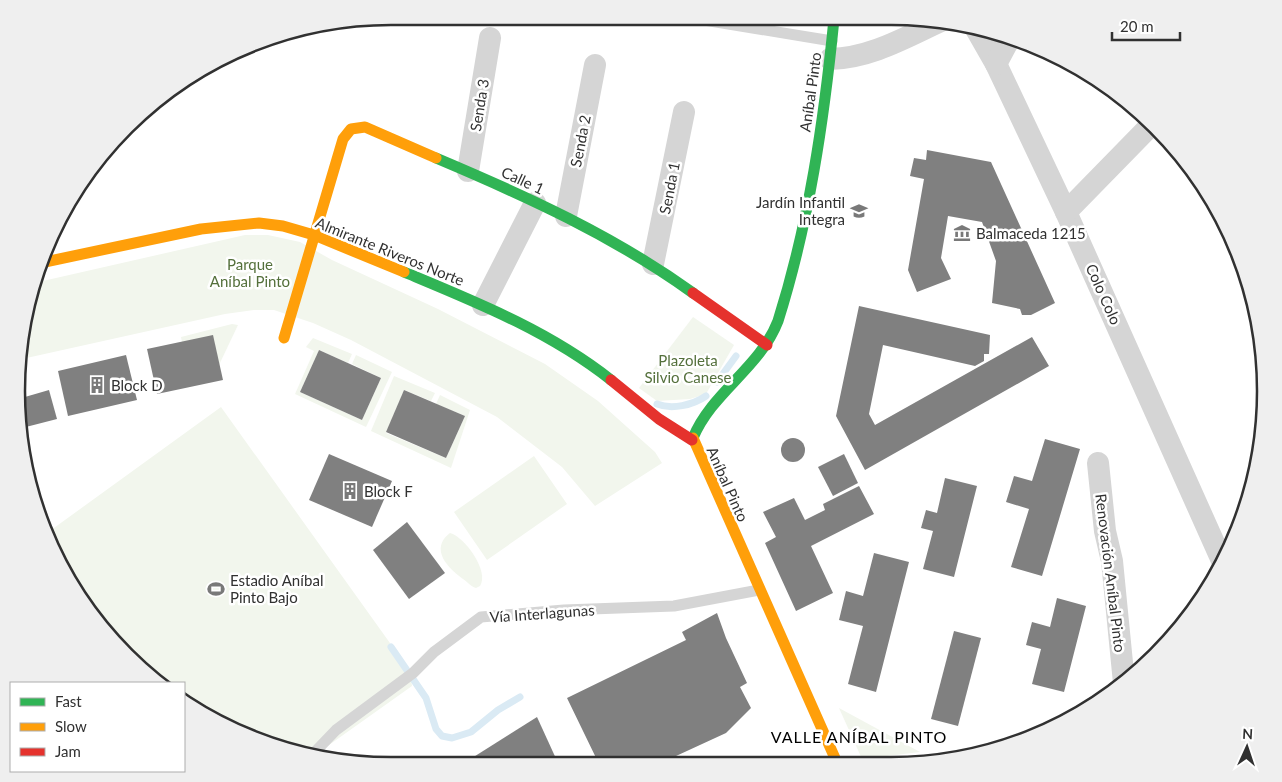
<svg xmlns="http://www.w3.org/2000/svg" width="1282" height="782" viewBox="0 0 1282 782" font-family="Lato,sans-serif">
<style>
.green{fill:#f2f6ed}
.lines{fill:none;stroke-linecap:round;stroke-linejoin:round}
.stream{stroke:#daeaf4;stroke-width:7}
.building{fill:#808080}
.lane{stroke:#d5d5d5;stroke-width:11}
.street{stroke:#d5d5d5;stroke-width:22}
.fast{stroke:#30b455;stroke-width:11}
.slow{stroke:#ff9f0a;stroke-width:11}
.jam{stroke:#e5322d;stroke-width:11}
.labels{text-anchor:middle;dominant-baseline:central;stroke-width:5;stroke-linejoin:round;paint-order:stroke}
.street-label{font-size:15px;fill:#313131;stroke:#fff}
.poi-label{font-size:15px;fill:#313131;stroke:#fff;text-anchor:start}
.park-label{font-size:15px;fill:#54703b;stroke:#fff}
.neighbourhood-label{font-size:16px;letter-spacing:1px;fill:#000;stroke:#fff}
.rim{fill:none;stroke:#313131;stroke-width:2.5}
</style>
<rect width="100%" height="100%" fill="#fff"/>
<g class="green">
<polygon points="245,235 268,235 300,242 332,260 438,309 545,364 598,401 655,452 662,463 595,506 562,467 497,417 351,340 313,323 274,310 254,310 225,314 22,359 34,283"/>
<polygon points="693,317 734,345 706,394 690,399 657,401 639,388"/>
<polygon points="232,324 238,325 219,365 182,342 181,337"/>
<polygon points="313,338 352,354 348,363 319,350 300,392 362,420 381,378 352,364 356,355 392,372 366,427 295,394 314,351 306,347"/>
<polygon points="394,376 435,393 431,401 404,390 386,433 446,458 465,416 436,404 440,395 470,410 451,468 371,431"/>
<polygon points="221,407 410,671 412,686 315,755 248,737 184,700 184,683 158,683 104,626 57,553 47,533"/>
<polygon points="534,456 567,504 487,560 454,512"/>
<path d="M 450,533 C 465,537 490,572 480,586 L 476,588 C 470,586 468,582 463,579 C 448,568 429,549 450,533 Z"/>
<polygon points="839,708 920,752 862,759"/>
</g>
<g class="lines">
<g class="stream">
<polyline points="717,382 736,356"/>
<path d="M 657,404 C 672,410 693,405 706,396"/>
<polyline points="391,647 426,698 436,729 442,736 452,738 471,732 498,710 520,697"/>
</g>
</g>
<g class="building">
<polygon points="927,150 991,162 1055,303 1031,315 1022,315 1020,309 992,303 996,261 982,222 948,216 941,258 951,279 917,292 908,270 924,179 910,176 914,158 926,160"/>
<polygon points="859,306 990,335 989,354 984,354 984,361 975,366 883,345 869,414 875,425 1032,337 1049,366 865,470 836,416"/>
<polygon points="213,335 223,380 157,394 147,349"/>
<polygon points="319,350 381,378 362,420 300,392"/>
<polygon points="126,355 137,400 68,416 58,371"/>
<polygon points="49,390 57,419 22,428 18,399"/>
<polygon points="404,390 465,416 446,458 386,432"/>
<circle cx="793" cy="450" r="12"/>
<polygon points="1045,439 1080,449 1042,576 1011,567 1029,509 1006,502 1014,476 1032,481"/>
<polygon points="329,454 392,481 372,527 309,500"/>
<polygon points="844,454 858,483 833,496 818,467"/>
<polygon points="945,478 977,486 954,577 923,569 933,531 921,528 926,510 937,513"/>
<polygon points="859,486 874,514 811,546 833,593 796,611 765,543 776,537 763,512 794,498 805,520 825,510 823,504"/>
<polygon points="407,522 445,573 409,599 373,550"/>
<polygon points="874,553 909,562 876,692 848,684 863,626 839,620 846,591 863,596"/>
<polygon points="1057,598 1086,606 1064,692 1032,684 1041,649 1026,645 1032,622 1050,627"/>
<polygon points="717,613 726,638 747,683 740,687 751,708 726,733 663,762 616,764 615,760 608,764 599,764 567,698 686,640 682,632"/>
<polygon points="954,631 981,638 958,726 931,719"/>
<polygon points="537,717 558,763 465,763 472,758"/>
</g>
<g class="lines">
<g class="lane">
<polyline points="692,18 832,41"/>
<polyline points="312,755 336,730 413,673 434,652 481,617 564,610 674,606 759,590"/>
</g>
<g class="street">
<polyline points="976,29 996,64 1066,212 1223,563"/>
<path d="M 830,59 C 871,58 906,37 943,20"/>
<polyline points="996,64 1010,38"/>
<polyline points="468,171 490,38"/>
<polyline points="1066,212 1152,124"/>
<polyline points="566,216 595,65"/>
<polyline points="653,264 684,112"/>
<polyline points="483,305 535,203"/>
<polyline points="1098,463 1105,531 1112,561 1124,683"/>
</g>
<g class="fast">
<path d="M 436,158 C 526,196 614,236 693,293"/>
<path d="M 404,272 C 476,302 549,331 611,380"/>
<path d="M 693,438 C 712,392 760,368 778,321 C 809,223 824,120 834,19"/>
</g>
<g class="slow">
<polyline points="40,263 201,229 259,223 283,226 314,235 404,272"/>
<polyline points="284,338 343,139 351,129 365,127 436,158"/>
<polyline points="693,438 838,765"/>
</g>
<g class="jam">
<polyline points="693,293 767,345"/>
<polyline points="611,380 659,419 692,440"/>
</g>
</g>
<defs>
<g id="school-bare" transform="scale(1.35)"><path d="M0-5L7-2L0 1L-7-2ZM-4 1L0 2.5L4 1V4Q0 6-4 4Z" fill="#797979" stroke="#fff" stroke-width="2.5" paint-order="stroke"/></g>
<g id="museum-bare" transform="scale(1.35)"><path d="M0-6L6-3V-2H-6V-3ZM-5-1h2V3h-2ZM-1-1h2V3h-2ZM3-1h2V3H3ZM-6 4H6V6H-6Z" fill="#797979" stroke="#fff" stroke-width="2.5" paint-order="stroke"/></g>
<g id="building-bare" transform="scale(1.35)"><path d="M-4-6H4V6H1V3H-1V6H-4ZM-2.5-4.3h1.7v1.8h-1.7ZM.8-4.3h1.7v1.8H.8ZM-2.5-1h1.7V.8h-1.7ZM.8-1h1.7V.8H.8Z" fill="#797979" stroke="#fff" stroke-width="2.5" paint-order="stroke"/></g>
<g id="stadium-bare" transform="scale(1.35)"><path d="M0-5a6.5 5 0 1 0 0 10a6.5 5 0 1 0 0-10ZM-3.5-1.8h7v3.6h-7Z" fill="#797979" stroke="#fff" stroke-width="2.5" paint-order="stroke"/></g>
</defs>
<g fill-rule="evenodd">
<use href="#school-bare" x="859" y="211"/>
<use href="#museum-bare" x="962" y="233"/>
<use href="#building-bare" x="97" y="385"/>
<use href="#building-bare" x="350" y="491"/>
<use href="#stadium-bare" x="216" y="589"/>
</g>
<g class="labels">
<g class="street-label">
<text transform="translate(810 92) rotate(-82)">Aníbal Pinto</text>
<text transform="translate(479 105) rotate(-81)">Senda 3</text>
<text transform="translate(580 141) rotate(-79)">Senda 2</text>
<text transform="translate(523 180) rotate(25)">Calle 1</text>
<text transform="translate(669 188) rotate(-79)">Senda 1</text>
<text transform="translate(390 251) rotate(22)">Almirante Riveros Norte</text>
<text transform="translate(1104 294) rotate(66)">Colo Colo</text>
<text transform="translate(728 484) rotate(66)">Aníbal Pinto</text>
<text transform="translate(1111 573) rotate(83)">Renovación Aníbal Pinto</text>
<text transform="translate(542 613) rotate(-4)">Vía Interlagunas</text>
</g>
<g class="poi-label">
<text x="845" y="202" text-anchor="end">Jardín Infantil<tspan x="845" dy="17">Integra</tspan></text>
<text x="976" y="233">Balmaceda 1215</text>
<text x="111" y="385">Block D</text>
<text x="364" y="491">Block F</text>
<text x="230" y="580">Estadio Aníbal<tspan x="230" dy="17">Pinto Bajo</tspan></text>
</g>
<g class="park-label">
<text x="250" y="264">Parque<tspan x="250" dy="17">Aníbal Pinto</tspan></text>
<text x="688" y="360">Plazoleta<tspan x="688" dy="17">Silvio Canese</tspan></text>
</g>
<g class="neighbourhood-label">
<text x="859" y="736">VALLE ANÍBAL PINTO</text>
</g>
</g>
<path d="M0 0H1282V782H0ZM391 25H891A366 366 0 0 1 1257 391V391A366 366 0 0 1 891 757H391A366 366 0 0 1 25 391V391A366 366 0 0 1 391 25Z" fill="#efefef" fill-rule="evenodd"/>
<path class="rim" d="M391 25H891A366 366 0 0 1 1257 391V391A366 366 0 0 1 891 757H391A366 366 0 0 1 25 391V391A366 366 0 0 1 391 25Z"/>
<rect x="10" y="682" width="175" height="90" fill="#ffffff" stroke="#adadad"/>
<rect x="20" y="698" width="25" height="8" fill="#30b455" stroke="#adadad"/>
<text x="55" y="707" font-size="15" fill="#313131">Fast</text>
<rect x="20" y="723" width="25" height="8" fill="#ff9f0a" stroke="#adadad"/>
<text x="55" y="732" font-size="15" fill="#313131">Slow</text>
<rect x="20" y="748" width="25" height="8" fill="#e5322d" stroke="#adadad"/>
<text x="55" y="757" font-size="15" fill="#313131">Jam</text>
<g transform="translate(1247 747) rotate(3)" stroke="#ffffff" stroke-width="4" paint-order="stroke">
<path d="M0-4L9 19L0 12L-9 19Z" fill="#313131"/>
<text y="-8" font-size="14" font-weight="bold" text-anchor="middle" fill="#313131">N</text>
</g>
<path d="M1112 32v8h68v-8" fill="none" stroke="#313131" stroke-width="2.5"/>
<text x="1120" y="32" font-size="15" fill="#313131" stroke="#ffffff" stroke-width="4" paint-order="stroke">20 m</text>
</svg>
